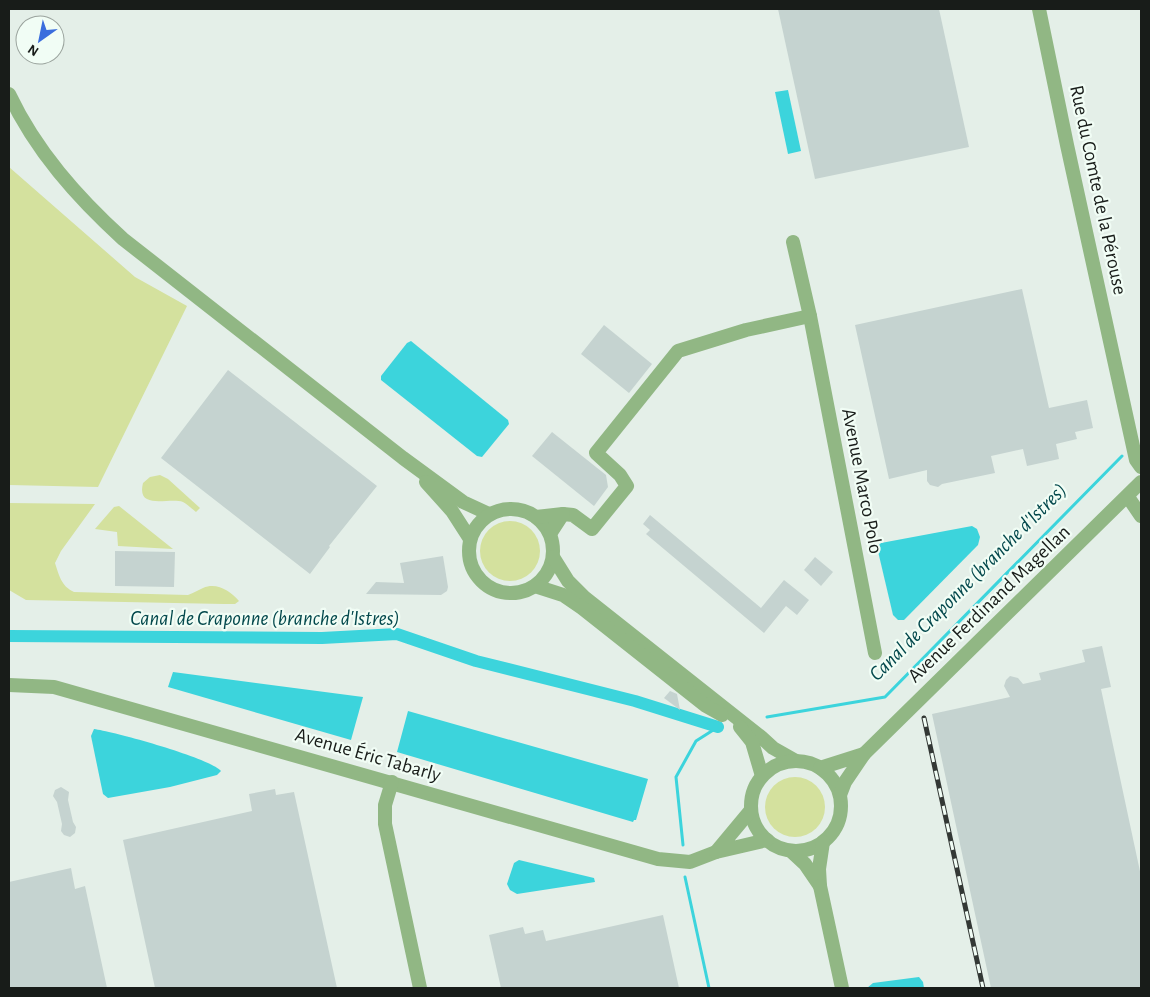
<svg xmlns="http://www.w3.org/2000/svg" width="1150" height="997" viewBox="0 0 1150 997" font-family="'Alegreya Sans',sans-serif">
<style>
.green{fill:#d4e19e}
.water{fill:#3cd4dc}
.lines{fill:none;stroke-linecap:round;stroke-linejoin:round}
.stream{stroke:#3cd4dc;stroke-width:3}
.canal{stroke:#3cd4dc;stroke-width:12}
.building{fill:#c5d3d0}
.street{stroke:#91b784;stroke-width:14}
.rail-casing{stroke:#333835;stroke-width:5}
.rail{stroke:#f1fdf5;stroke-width:3;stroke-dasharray:9;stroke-linecap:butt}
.labels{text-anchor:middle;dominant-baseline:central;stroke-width:4.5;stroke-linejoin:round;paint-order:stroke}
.street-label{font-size:20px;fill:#181c19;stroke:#f1fdf5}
.water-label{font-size:21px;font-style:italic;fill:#03484c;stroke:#f1fdf5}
</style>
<rect width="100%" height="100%" fill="#e4efe8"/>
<g class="green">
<polygon points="9,167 135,277 187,306 98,487 9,485"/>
<path d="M 160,475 L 168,479 L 200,508 L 196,512 C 192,509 187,504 183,502 C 169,497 136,511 143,483 L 150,477 Z"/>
<path d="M 9,503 L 95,504 L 61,551 L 55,563 C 59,575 61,586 74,592 L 188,595 C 194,593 198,590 203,588 C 217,582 230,591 239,601 L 235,604 L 224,604 L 26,600 L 9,590 Z"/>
<polygon points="119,506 173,549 118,546 117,532 95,529 114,507"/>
<circle cx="510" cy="551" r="30"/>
<circle cx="795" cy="807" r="30"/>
</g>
<g class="water">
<polygon points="788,90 801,151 788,154 775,92"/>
<polygon points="411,341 508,420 509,424 482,457 477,456 381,380 381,376 407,343"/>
<polygon points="972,526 977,529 980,537 978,545 904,620 898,620 893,615 877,547 881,543"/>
<polygon points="173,672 363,697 351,740 168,687"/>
<polygon points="408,711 648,779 636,820 634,820 633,822 397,752"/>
<path d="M 94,729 C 115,732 210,758 221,771 L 217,775 L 170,787 L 108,798 L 103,794 L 91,736 Z"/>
<polygon points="519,860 594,878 595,882 517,894 510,890 507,884 514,863"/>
<polygon points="919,977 923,982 924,988 867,988 873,983"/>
</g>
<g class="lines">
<g class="stream">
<polyline points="767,717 885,697 1122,456"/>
<polyline points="683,845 676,777 696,741 718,727"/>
<polyline points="685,877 709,988"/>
</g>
<polyline class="canal" points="9,636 322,638 397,634 476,661 635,701 718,727"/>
</g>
<g class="building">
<polygon points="778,9 939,9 969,147 815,179"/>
<polygon points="1022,289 1049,408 1087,400 1093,428 1075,432 1077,439 1056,444 1059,459 1027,466 1023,449 991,456 995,473 942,484 938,487 930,485 927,481 927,470 889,479 855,325"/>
<polygon points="604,325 652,364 629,393 581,354"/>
<polygon points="228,370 377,486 329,546 330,547 310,574 161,458"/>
<polygon points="552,432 606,475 608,487 594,506 532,456"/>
<polygon points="650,515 761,608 784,580 809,600 797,615 786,606 764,633 646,534 650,530 643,524"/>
<polygon points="115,551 175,552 174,587 115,586"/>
<polygon points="443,556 448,587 447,591 441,595 366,594 376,582 404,583 400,563"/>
<polygon points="815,557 833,572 821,586 804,570"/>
<polygon points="1102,646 1111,687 1101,689 1141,876 1141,988 991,988 932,714 1010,697 1004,686 1006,680 1010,676 1018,678 1023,684 1041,680 1039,673 1085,662 1082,650"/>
<polygon points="670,691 677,694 680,710 664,698"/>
<polygon points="61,787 69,792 68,800 73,822 76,827 75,833 70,837 64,835 61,831 62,824 57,802 53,796 55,790"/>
<polygon points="275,789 276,795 294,792 337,988 155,988 123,840 252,811 249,794"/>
<polygon points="71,868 75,889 85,886 107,988 9,988 9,882"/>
<polygon points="663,915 679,988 501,988 489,935 523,927 525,934 543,930 546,941"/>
</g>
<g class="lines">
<g class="street">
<polyline points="1039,9 1067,145 1136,460 1141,467"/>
<path d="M 9,94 C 36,151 77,197 123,239 L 403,458 L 463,502 L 489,514"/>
<polyline points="793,242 810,316 875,653"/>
<polyline points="426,482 452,511 470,539"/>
<polyline points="1128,497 1141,516"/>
<circle cx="511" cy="551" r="42"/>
<polyline points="563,514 573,515 592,529 627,486 620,475 596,453 678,351 746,330 810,316"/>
<polyline points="536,517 563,514 550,534"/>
<polyline points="553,557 568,581 584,597 761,737 773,748 796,761"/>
<polyline points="535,586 563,595 582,608 706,706 722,715"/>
<polyline points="9,685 54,687 658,859 690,862 716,852"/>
<polyline points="740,727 752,742 762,776"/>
<polyline points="864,754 1141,482"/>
<circle cx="796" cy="806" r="45"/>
<polyline points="820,768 864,754 845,782 840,795"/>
<polyline points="392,782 385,805 385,824 420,988"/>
<polyline points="751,810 716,852 767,840"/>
<polyline points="791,851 805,864 820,886 819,869 823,842"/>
<polyline points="820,886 842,988"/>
</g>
<g class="rail-casing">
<polyline id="rail" points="924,718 983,988"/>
</g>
<use href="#rail" class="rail"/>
</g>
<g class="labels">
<g class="street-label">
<text transform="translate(1098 190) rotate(78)">Rue du Comte de la Pérouse</text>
<text transform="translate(862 481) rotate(79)">Avenue Marco Polo</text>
<text transform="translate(989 604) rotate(-44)">Avenue Ferdinand Magellan</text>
<text transform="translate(368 755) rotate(16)">Avenue Éric Tabarly</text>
</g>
<g class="water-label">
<text transform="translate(968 582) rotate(-45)">Canal de Craponne (branche d'Istres)</text>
<text x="265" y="618">Canal de Craponne (branche d'Istres)</text>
</g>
</g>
<rect width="1150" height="997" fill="none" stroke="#181c19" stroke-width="20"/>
<g transform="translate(40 40) rotate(213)"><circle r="24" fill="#f1fdf5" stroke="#9aa39d"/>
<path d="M0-4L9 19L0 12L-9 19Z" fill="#3a6ddd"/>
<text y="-8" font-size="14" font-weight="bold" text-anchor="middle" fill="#181c19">N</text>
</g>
</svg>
